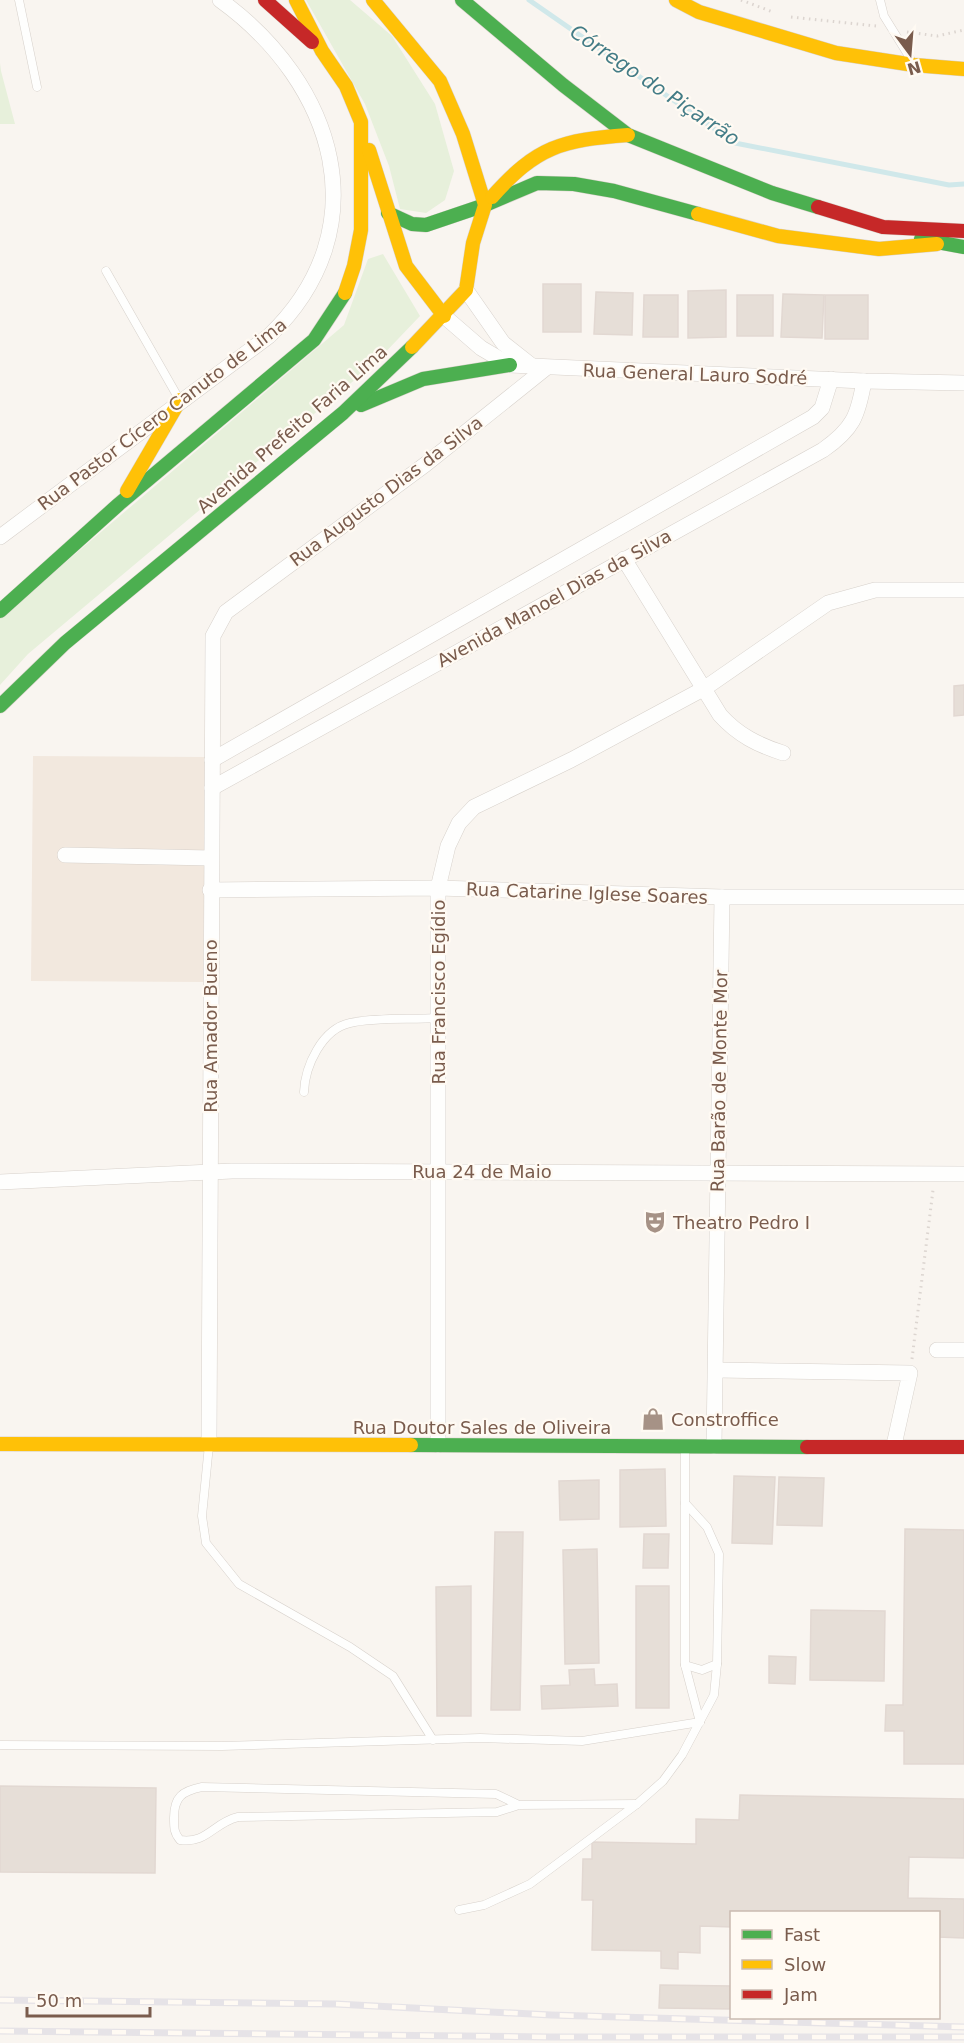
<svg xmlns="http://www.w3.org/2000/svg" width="964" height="2043" viewBox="0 0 964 2043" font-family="'DejaVu Sans',sans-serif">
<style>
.residential{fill:#f2e8de}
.green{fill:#e7f0db}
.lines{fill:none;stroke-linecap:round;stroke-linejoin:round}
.stream{stroke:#d0e8ea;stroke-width:5}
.building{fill:#e6ded7;stroke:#e2d8d2;stroke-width:1.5}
.lane-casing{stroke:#d7d1cb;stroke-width:9}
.street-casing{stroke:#d7d1cb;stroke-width:16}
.fast-casing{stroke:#d9d2cb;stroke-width:15}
.slow-casing{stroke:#d9d2cb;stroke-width:15}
.jam-casing{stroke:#d9d2cb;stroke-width:15}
.path{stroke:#dcd5d0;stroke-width:3;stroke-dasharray:1.5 4.5;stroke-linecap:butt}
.lane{stroke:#fefefd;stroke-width:8}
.street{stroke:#fefefd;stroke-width:15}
.fast{stroke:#4caf50;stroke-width:14}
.slow{stroke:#ffc107;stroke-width:14}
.jam{stroke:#c62828;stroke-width:14}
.rail-casing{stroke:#e6e3e7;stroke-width:7}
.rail{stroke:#fffaf3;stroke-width:4.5;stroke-dasharray:14;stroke-linecap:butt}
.labels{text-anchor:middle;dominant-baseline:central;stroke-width:4.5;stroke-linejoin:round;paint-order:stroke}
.street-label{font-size:18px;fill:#7a5c4d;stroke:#fffaf3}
.poi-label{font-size:18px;fill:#7a5c4d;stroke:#fffaf3;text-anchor:start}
.water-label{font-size:20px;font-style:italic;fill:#437c86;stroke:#fffaf3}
</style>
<rect width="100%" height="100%" fill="#f9f5f0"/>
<polygon class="residential" points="33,756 206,757 203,982 31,981"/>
<g class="green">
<polygon points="306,0 350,0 392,36 435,104 454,171 445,200 426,213 400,209 389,166 365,104"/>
<polygon points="0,63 1,71 15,124 0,124"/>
<polygon points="383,254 420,316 376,362 28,654 0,685 0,618 344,325 368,259"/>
</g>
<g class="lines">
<polyline class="stream" points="529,0 735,143 949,185 964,184"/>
</g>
<g class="building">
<rect x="543" y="284" width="38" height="48"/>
<polygon points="726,290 726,337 688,338 688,291"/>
<polygon points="596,292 633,293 632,335 594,334"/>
<polygon points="783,294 824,295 822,338 781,337"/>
<polygon points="644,295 678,295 678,337 643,337"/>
<rect x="737" y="295" width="36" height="41"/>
<rect x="825" y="295" width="43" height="44"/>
<polygon points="964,685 964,715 954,716 954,686"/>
<polygon points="665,1469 666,1526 620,1527 620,1470"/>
<polygon points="734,1476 775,1477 772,1544 732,1543"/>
<polygon points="779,1477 824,1478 822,1526 777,1525"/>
<polygon points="599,1480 599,1519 560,1520 559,1481"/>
<polygon points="905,1529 964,1530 964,1764 904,1764 904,1731 885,1731 886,1705 903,1705"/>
<polygon points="495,1532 523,1532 520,1710 491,1710"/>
<polygon points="644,1534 669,1534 668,1568 643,1568"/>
<polygon points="597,1549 599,1663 565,1664 563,1550"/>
<polygon points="471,1586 471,1716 437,1716 436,1587"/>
<rect x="636" y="1586" width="33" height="122"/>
<polygon points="811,1610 885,1611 884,1681 810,1680"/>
<polygon points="769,1656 796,1657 795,1684 769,1683"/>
<polygon points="594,1669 595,1685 617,1684 618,1706 542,1709 541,1686 570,1685 569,1670"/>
<polygon points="0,1786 156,1788 155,1873 0,1872"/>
<polygon points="740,1795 964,1799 964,1858 909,1857 908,1898 964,1899 964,1938 938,1937 938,1912 732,1912 732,1927 700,1926 700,1953 678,1952 678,1969 661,1968 661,1951 592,1950 593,1900 582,1900 583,1859 592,1859 592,1842 696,1844 696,1819 739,1820"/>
<polygon points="660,1985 732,1986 732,2009 659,2008"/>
</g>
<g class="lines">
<g class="lane-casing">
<g id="lane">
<polyline points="19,0 37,87"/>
<polyline points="880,0 884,16 910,58"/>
<polyline points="106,271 179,399"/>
<path d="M 304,1092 C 305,1066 322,1029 350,1023 C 376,1017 411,1020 438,1018"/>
<polyline points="209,1445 202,1516 206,1543 239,1584 350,1647 393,1676 433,1740"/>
<polyline points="685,1447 685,1665 700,1722"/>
<polyline points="685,1665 702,1670 717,1664"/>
<polyline points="0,1745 222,1746 480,1738 582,1741 700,1722"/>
<path d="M 519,1805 L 496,1794 L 202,1787 C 182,1791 174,1797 174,1818 C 174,1828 174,1833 180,1840 C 207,1844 213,1823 238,1817 L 497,1812 L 519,1805 L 637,1804"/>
<polyline points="459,1910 484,1905 530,1884 637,1804 663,1781 682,1755 714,1695 717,1664 719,1554 707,1527 685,1503"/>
</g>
</g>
<g class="street-casing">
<g id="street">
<polyline points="466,290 503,343 532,366"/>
<polyline points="444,316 481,348 510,365 864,381 964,383"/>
<path d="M 0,537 L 269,336 C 381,228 335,83 220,0"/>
<path d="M 624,559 L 720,715 C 738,735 758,745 783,753"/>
<polyline points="212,760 813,417 822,408 831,379"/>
<path d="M 212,788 L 823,450 C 853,429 858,416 864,381"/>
<polyline points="65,855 211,858"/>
<polyline points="210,890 438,888 722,897 964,897"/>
<polyline points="0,1182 232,1171 964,1174"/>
<polyline points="937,1350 964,1350"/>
<polyline points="717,1370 910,1373 894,1445"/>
<polyline points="209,1444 213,636 226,612 426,464 546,368"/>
<polyline points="438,1445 438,888 448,846 459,823 474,807 571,760 705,688 828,603 875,590 964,590"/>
<polyline points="714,1446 722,897"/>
</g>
</g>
<g class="fast-casing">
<g id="fast">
<polyline points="462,0 563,85 628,135 772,193 818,207"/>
<polyline points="388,213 412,224 426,225 485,205 537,183 574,184 614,191 698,214"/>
<polyline points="921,239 964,247"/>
<polyline points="361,405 423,379 510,365"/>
<polyline points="0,611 119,504 314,340 345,293"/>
<polyline points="0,706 65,643 343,413 412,347"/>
<polyline points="411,1445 807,1447"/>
</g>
</g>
<g class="slow-casing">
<g id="slow">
<polyline points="296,0 322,51 346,86 361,122 361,230 354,266 345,293"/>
<polyline points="373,0 440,81 463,134 485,205 473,243 466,290 412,347"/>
<polyline points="676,0 699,12 836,53 914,65 964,69"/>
<polyline points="369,150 406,266 444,316"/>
<path d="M 492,197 C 537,146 562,140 628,135"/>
<polyline points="698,214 778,236 879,249 937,244"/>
<polyline points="127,491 180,400"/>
<polyline points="0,1444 411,1445"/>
</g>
</g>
<g class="jam-casing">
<g id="jam">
<polyline points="265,0 312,42"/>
<polyline points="818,207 883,227 964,231"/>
<polyline points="807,1447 964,1447"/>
</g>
</g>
<g class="path">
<polyline points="741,0 773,12"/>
<polyline points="791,17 876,26"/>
<polyline points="907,32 937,36 964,30"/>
<polyline points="912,1359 933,1190"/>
</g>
<use href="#lane" class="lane"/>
<use href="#street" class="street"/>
<use href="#fast" class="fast"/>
<use href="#slow" class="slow"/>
<use href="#jam" class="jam"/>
<g class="rail-casing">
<g id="rail">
<polyline points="0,2000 336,2004 551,2015 964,2027"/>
<polyline points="0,2031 550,2037 964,2037"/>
</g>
</g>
<use href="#rail" class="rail"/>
</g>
<defs>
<g id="theatre-bare" transform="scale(1.8)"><path d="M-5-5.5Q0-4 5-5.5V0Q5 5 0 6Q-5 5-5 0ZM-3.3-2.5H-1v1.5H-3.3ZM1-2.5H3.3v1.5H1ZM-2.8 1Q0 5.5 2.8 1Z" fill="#a69286" stroke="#fffaf3" stroke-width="2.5" paint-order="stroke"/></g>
<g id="shop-bare" transform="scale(1.8)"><path d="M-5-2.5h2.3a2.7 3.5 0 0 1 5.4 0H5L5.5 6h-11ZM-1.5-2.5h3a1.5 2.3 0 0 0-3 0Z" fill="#a69286" stroke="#fffaf3" stroke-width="2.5" paint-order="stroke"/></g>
</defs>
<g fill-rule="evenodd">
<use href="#theatre-bare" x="655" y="1222"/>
<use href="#shop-bare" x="653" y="1419"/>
</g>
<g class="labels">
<g class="street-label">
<text transform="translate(695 374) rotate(2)">Rua General Lauro Sodré</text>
<text transform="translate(162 414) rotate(-37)">Rua Pastor Cícero Canuto de Lima</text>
<text transform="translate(292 429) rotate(-41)">Avenida Prefeito Faria Lima</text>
<text transform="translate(386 491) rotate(-37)">Rua Augusto Dias da Silva</text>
<text transform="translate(554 598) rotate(-29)">Avenida Manoel Dias da Silva</text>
<text transform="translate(587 893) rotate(2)">Rua Catarine Iglese Soares</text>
<text transform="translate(438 992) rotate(-90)">Rua Francisco Egídio</text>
<text transform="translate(210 1026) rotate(-90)">Rua Amador Bueno</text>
<text transform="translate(719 1081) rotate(-89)">Rua Barão de Monte Mor</text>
<text x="482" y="1171">Rua 24 de Maio</text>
<text x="482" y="1427">Rua Doutor Sales de Oliveira</text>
</g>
<g class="poi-label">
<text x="673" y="1222">Theatro Pedro I</text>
<text x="671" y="1419">Constroffice</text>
</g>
<g class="water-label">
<text transform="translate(655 85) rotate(34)">Córrego do Piçarrão</text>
</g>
</g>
<rect x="730" y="1911" width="210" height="108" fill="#fffaf3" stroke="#cabbb1" stroke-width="1.5"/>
<rect x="742" y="1930" width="30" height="9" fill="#4caf50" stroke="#cabbb1" stroke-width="1.5"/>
<text x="784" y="1941" font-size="18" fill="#7a5c4d">Fast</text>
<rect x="742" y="1960" width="30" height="9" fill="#ffc107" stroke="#cabbb1" stroke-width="1.5"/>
<text x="784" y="1971" font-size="18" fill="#7a5c4d">Slow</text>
<rect x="742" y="1990" width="30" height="9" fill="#c62828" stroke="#cabbb1" stroke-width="1.5"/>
<text x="784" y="2001" font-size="18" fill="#7a5c4d">Jam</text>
<g transform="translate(910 54) rotate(164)" stroke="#fffaf3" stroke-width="4.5" paint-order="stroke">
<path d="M0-4.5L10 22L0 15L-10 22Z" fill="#7a5c4d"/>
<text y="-9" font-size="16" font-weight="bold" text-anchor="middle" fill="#7a5c4d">N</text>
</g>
<path d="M27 2007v9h123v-9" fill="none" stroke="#7a5c4d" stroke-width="3"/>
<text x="36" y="2007" font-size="18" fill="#7a5c4d" stroke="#fffaf3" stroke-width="4.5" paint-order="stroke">50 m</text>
</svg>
